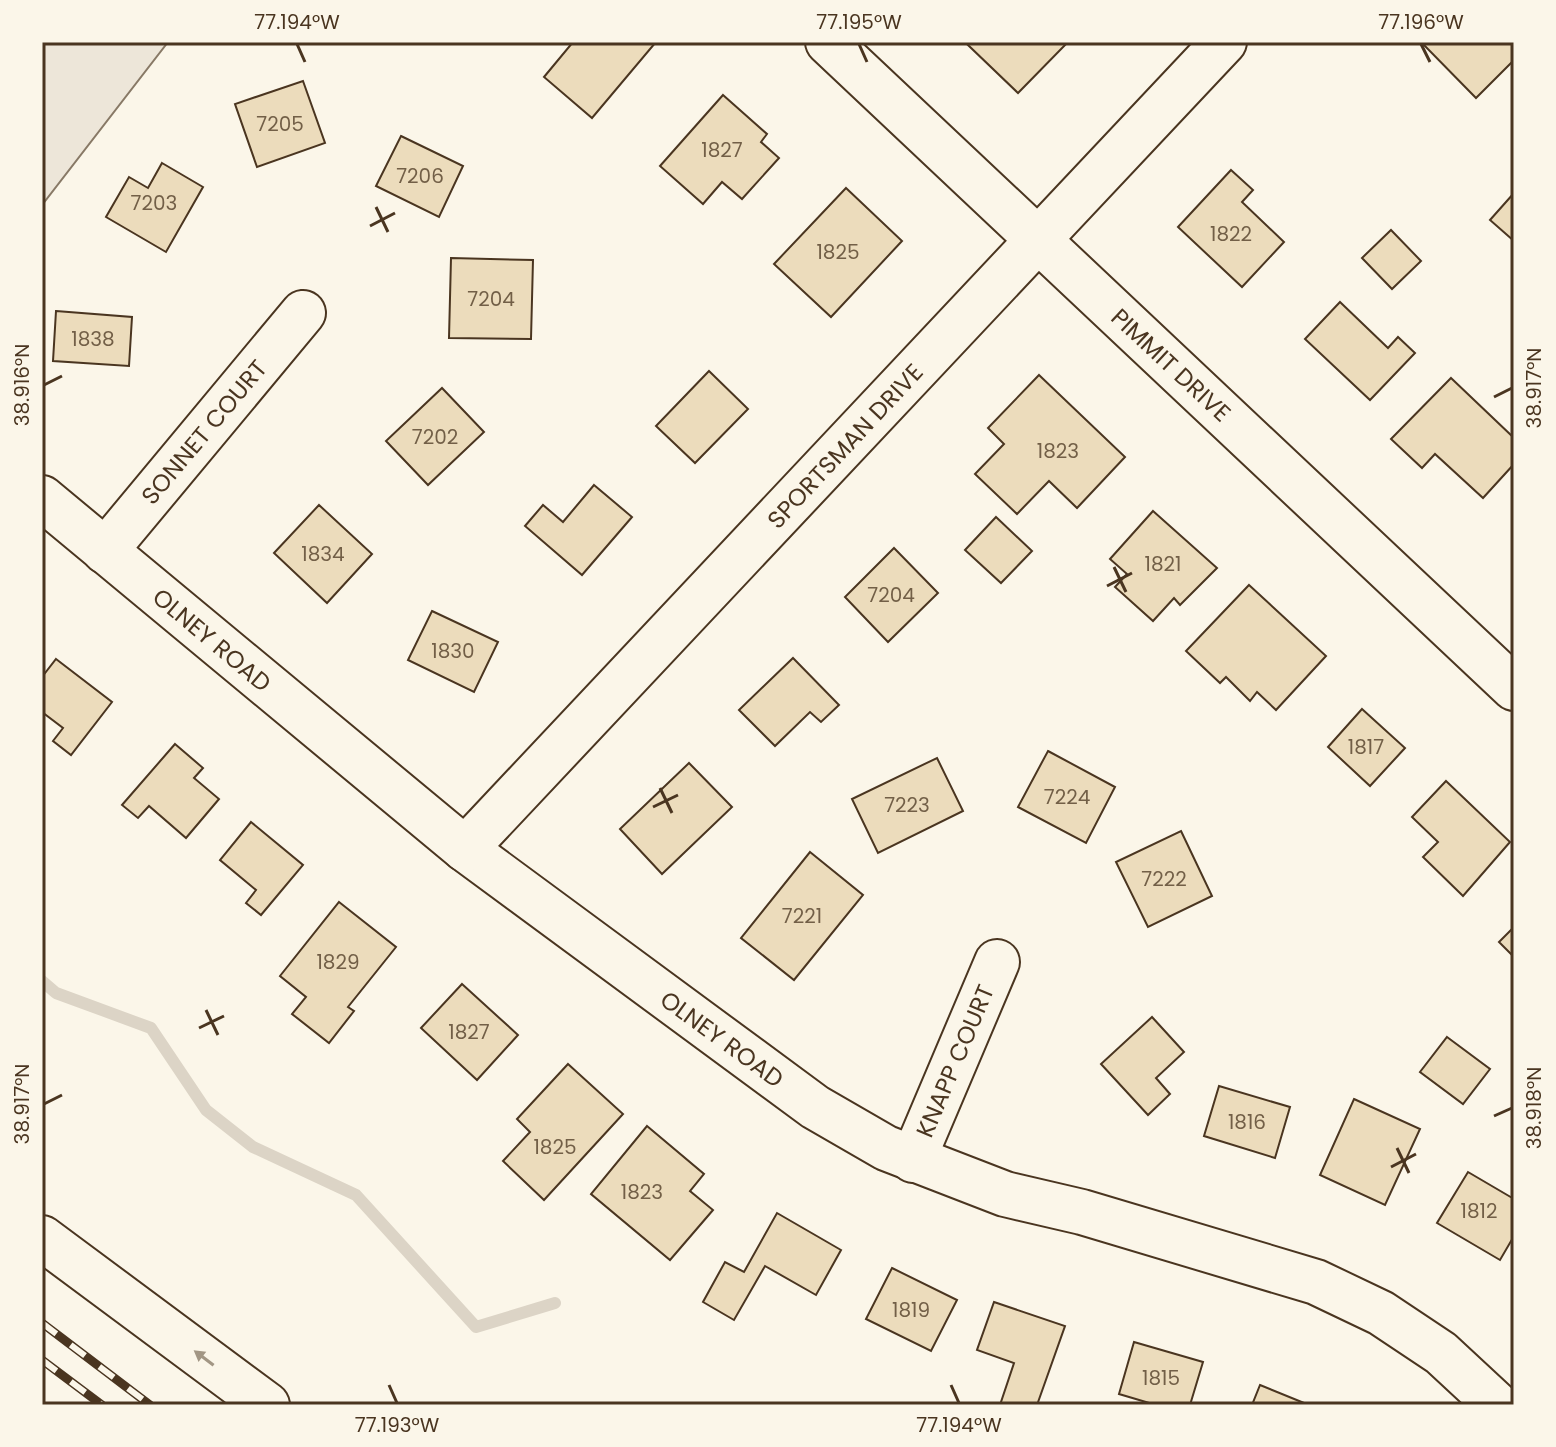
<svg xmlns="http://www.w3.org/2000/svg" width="1556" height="1447" viewBox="0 0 1556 1447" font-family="Poppins,sans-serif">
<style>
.green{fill:#ede6d9;stroke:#887966;stroke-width:2}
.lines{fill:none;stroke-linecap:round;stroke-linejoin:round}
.stream{stroke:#dcd4c6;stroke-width:12}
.building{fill:#ecdcbc;stroke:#4a3520;stroke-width:2}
.minor-casing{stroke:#4a3520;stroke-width:48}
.highway-casing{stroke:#4a3520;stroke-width:48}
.minor{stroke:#fbf6e9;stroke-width:44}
.highway{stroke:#fbf6e9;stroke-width:44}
.rail-casing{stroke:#4a3520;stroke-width:9}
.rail{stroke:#fbf6e9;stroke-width:6;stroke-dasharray:18;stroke-linecap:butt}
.oneway{fill:#a29684}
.ticks{fill:none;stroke:#4a3520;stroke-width:3}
.labels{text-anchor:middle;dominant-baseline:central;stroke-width:6;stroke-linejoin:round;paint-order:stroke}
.number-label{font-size:20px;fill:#725f47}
.street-label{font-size:24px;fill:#4a3520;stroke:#fbf6e9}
.neatline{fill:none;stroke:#4a3520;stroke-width:3}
.ticks-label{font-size:20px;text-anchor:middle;fill:#4a3520}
</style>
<rect width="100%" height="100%" fill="#fbf6e9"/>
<polygon class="green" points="42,42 168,42 42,205"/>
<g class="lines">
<polyline class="stream" points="42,981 56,993 151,1028 206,1110 253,1147 356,1195 476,1327 555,1303"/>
</g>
<g class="building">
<polygon points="573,42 656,42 592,118 544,77"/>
<polygon points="972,42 1068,42 1018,93 968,45"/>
<polygon points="1421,42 1514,42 1514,60 1476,98"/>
<polygon points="303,81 325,143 257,167 235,104"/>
<polygon points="723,95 767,134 761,142 779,158 742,199 722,182 703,204 660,166"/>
<polygon points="401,136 463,166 439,217 376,186"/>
<polygon points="162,163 203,187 166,252 106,217 129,177 148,188"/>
<polygon points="1231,170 1253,190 1242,202 1284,242 1242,287 1178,227"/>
<polygon points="846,188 902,241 831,317 774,264"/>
<polygon points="1514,193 1514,241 1490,220"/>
<polygon points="1391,230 1421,261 1392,289 1362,258"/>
<polygon points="451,258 533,260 531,339 449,338"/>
<polygon points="1340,302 1388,348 1398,337 1415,353 1370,400 1305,339"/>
<polygon points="56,311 132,317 129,366 53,361"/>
<polygon points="709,371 748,409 695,463 656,426"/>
<polygon points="1039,375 1125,457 1077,508 1049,481 1017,514 975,474 1004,444 988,428"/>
<polygon points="1451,378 1514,438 1514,464 1483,498 1435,454 1422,468 1391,439"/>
<polygon points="442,388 484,432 428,485 386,441"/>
<polygon points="594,485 632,517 582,575 525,526 543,505 563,522"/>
<polygon points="319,505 372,554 327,603 274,553"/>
<polygon points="1153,511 1217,568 1180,605 1174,598 1153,621 1115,587 1127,574 1110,559"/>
<polygon points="996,517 1032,551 1001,583 965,550"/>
<polygon points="894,548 938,593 888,642 845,597"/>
<polygon points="1249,585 1326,656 1276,710 1257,692 1250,701 1226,677 1220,683 1186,651"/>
<polygon points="432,611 498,642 474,692 408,660"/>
<polygon points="793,658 839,705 821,722 810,712 775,746 739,710"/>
<polygon points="56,659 112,702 71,755 53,741 63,728 42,712 42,677"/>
<polygon points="1362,709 1405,748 1370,786 1328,747"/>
<polygon points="175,744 203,768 194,778 219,799 186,838 149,806 138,818 122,805"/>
<polygon points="1048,751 1115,787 1086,843 1018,807"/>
<polygon points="937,758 963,811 878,853 852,799"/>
<polygon points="689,763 732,807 662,874 620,829"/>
<polygon points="1446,781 1510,842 1463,896 1423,857 1438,842 1412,817"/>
<polygon points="251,822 303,865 261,915 246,903 256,890 220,860"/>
<polygon points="1181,831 1212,896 1148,927 1116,862"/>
<polygon points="810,852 863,895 794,980 741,938"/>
<polygon points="339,902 396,947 348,1007 354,1011 329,1043 292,1014 306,997 280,976"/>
<polygon points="1514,927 1514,957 1499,942"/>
<polygon points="462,984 518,1035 477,1080 421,1028"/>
<polygon points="1152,1017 1184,1052 1156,1078 1170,1094 1148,1115 1101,1064"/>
<polygon points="1447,1037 1490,1069 1463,1104 1420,1072"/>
<polygon points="568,1064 623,1114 544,1200 503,1161 530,1132 517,1119"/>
<polygon points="1219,1086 1290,1107 1275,1158 1204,1136"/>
<polygon points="1354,1099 1420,1129 1385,1205 1320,1175"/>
<polygon points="647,1126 704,1174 690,1191 713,1210 670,1260 591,1194"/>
<polygon points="1468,1172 1514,1199 1514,1236 1500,1260 1437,1223"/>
<polygon points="777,1213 841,1250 816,1295 765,1266 734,1320 703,1302 725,1262 744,1272"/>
<polygon points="892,1268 957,1300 931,1351 866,1319"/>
<polygon points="994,1302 1065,1326 1037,1405 1000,1405 1014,1363 977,1350"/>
<polygon points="1134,1342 1203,1362 1190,1405 1156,1405 1119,1394"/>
<polygon points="1260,1385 1309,1405 1252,1405"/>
</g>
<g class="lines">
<g class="minor-casing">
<g id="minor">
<polyline points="828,42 1514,688"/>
<polyline points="42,498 465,849 815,1107 886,1148 1005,1194 1082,1212 1316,1282 1381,1313 1441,1353 1497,1405"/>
<polyline points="105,551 303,313"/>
<polyline points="465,849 1224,42"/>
<polyline points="913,1160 997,962"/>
</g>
</g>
<g class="highway-casing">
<polyline id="highway" points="42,1238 267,1405"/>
</g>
<use href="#minor" class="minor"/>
<use href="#highway" class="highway"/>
<g class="rail-casing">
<g id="rail">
<polyline points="42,1323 150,1405"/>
<polyline points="42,1360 102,1405"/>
</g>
</g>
<use href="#rail" class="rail"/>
</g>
<defs><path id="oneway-solid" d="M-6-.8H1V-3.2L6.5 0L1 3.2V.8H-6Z" transform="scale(2)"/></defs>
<use class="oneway" href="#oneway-solid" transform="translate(204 1358) rotate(-143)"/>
<path class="ticks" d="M 297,44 L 305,62M 859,44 L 867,62M 1421,44 L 1430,62M 376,207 L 388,232M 370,226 L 395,213M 44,385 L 62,376M 1494,397 L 1512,388M 1114,567 L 1126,592M 1107,586 L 1132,573M 660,788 L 672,813M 653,807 L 678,795M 206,1010 L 218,1035M 199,1028 L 224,1016M 44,1104 L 62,1095M 1494,1116 L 1512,1108M 1397,1148 L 1409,1173M 1391,1167 L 1416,1154M 389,1385 L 397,1403M 951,1385 L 959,1403"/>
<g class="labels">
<g class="number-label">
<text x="280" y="124">7205</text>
<text x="722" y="150">1827</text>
<text x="420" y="176">7206</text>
<text x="154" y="203">7203</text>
<text x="1231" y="234">1822</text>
<text x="838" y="252">1825</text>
<text x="491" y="299">7204</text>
<text x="93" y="339">1838</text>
<text x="435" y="437">7202</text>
<text x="1058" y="451">1823</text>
<text x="323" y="554">1834</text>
<text x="1163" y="564">1821</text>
<text x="891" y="595">7204</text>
<text x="453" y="651">1830</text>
<text x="1366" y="747">1817</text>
<text x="1067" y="797">7224</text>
<text x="907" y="805">7223</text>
<text x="1164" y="879">7222</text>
<text x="802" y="916">7221</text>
<text x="338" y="962">1829</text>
<text x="469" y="1032">1827</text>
<text x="1247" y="1122">1816</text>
<text x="555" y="1147">1825</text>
<text x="642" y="1192">1823</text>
<text x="1479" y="1211">1812</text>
<text x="911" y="1310">1819</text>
<text x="1161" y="1378">1815</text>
</g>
<g class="street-label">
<text transform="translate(1171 365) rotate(43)">PIMMIT DRIVE</text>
<text transform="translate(204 432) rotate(-50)">SONNET COURT</text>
<text transform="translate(845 446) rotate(-47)">SPORTSMAN DRIVE</text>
<text transform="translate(212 640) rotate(40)">OLNEY ROAD</text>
<text transform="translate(722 1039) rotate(36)">OLNEY ROAD</text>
<text transform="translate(955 1061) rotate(-67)">KNAPP COURT</text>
</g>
</g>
<rect width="1556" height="1447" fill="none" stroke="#fbf6e9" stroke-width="88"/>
<rect x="44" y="44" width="1468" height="1359" class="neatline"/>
<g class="ticks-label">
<text x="297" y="29">77.194°W</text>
<text x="859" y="29">77.195°W</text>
<text x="1421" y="29">77.196°W</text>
<text transform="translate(22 385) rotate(-90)" y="7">38.916°N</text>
<text transform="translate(1534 388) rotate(-90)" y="7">38.917°N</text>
<text transform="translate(22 1104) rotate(-90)" y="7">38.917°N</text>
<text transform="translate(1534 1108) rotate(-90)" y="7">38.918°N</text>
<text x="397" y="1432">77.193°W</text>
<text x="959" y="1432">77.194°W</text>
</g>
</svg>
